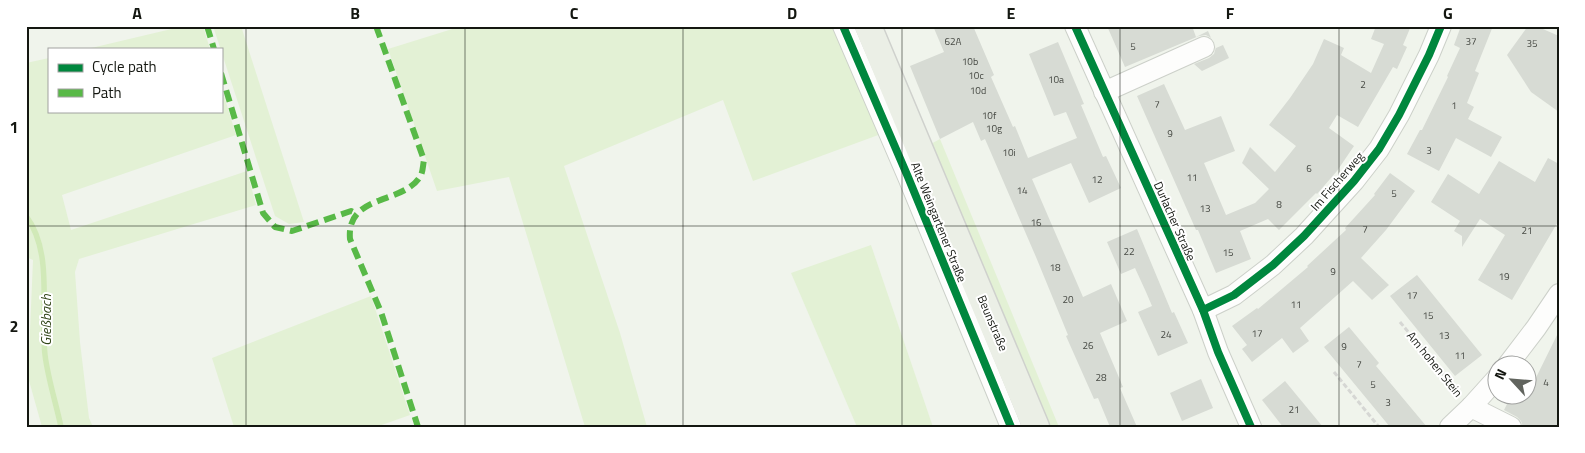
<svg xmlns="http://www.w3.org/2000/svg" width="1585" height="453" viewBox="0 0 1585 453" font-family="'Titillium Web',sans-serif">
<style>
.green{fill:#e3f1d5}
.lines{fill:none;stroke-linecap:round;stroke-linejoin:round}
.stream{stroke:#d1e9b8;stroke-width:5.5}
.building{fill:#d7dbd4}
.minor-casing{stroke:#ccd0c9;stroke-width:22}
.major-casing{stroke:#cfd1cd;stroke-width:29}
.path{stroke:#d6d7d4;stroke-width:3;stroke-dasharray:5 2.5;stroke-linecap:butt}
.minor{stroke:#fdfdfc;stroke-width:20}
.major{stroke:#ebefe6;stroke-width:26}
.quiet{stroke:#58b947;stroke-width:6;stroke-dasharray:12 6;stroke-linecap:butt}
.cycleway-casing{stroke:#fff;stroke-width:11}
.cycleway{stroke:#00873e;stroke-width:8}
.grid{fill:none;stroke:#141711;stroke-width:1;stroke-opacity:0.55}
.labels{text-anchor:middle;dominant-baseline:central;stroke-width:4;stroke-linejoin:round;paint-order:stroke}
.number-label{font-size:10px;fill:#464943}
.street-label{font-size:12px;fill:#141711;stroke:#fff}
.water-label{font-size:14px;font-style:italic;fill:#304416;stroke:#fff}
.neatline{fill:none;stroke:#141711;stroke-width:2}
.grid-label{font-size:16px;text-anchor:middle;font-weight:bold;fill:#141711}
</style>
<rect width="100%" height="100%" fill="#f0f4ec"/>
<g class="green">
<polygon points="184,26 203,26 210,49 87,49"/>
<polygon points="213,26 241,26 304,222 289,224 275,216"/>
<polygon points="462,26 835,26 881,134 753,181 723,100 564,166 620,333 647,427 585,427 509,177 437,191 388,49"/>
<polygon points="49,58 49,111 221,111 221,86 236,135 62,195 71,230 247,171 256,205 79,259 75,272 80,342 89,418 93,427 42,427 28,377 33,260 26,257 26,63"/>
<polygon points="940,139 1059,427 1048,427 929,145"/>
<polygon points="871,245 933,427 857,427 791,273"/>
<polygon points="371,296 410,415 376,427 234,427 212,358"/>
</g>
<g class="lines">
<path class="stream" d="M 26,216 C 54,253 40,312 45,355 C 48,379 56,403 61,427"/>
</g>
<g class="building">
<polygon points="933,26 973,26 994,75 991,77 1013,127 1015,126 1028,158 1077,138 1066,112 1054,116 1029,54 1058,42 1084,104 1081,105 1103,157 1106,156 1121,188 1089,203 1071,163 1032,179 1083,297 1111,284 1127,321 1100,333 1123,387 1120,388 1137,427 1110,427 1098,398 1094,399 1066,336 1068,335 1036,257 985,139 981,141 973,122 940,139 910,66 944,52"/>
<polygon points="1107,26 1192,26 1196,37 1208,31 1211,38 1206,35 1199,36 1125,67"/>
<polygon points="1376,26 1411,26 1403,45 1407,47 1397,69 1393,67 1358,127 1337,115 1329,128 1354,146 1337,171 1317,194 1316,193 1279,230 1268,219 1240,231 1251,259 1216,273 1198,230 1196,230 1137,96 1164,84 1185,130 1221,116 1235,151 1204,163 1226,215 1255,203 1269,189 1242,163 1250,147 1275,172 1296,146 1269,125 1290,98 1313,64 1324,39 1344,48 1341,55 1371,73 1384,44 1371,39"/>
<polygon points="1461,26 1493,26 1475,71 1479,73 1467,103 1474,107 1468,119 1502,137 1491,157 1456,138 1439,171 1407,154 1420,130 1422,130 1448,77 1447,76 1460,48 1454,45"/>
<polygon points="1528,26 1536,26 1559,36 1559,112 1531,92 1507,55"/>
<polygon points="1223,45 1229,58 1202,71 1194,64 1209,58 1214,54 1216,47 1216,48"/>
<polygon points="1548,158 1559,164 1559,220 1512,300 1478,280 1505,235 1480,219 1462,247 1462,236 1454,231 1460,221 1431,202 1448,174 1479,194 1499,161 1535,182"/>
<polygon points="1390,173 1415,191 1386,230 1361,258 1389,285 1372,300 1353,281 1300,328 1309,341 1293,353 1282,338 1252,362 1242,349 1247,345 1232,326 1257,308 1258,309 1308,267 1307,266 1346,230 1345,228 1375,195 1374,194"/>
<polygon points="1137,229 1172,313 1174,312 1188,343 1158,356 1138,312 1152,306 1146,292 1135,268 1121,274 1107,242"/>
<polygon points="1417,275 1482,355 1455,376 1390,296"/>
<polygon points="1349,327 1379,363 1376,366 1427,427 1390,427 1324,347"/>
<polygon points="1559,331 1559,427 1523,427 1521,421 1517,417 1504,410 1511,396 1524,402"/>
<polygon points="1201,379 1213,408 1182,421 1170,393"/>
<polygon points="1285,381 1323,427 1283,427 1262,400"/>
</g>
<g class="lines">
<g class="minor-casing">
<g id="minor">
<polyline points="843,26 908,177 1011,427"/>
<polyline points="1075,26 1203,310 1218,352 1251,427"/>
<polyline points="1104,92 1204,47"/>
<polyline points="1203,310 1234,295 1273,265 1304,236 1354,181 1379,149 1399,115 1429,55 1441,26"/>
<polyline points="1507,366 1536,328 1559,294"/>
<polyline points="1471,407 1511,427"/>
<polyline points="1450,427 1471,407 1498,377"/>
</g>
</g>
<g class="major-casing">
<polyline id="major" points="868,26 1036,427"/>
</g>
<g class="path">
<polyline points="1400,322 1459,393"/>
<polyline points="1334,372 1379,427"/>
</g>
<use href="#minor" class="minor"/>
<use href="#major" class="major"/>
<g class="quiet">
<polyline points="207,26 214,49"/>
<path d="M 376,26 L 424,160 C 423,164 423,171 421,175 C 405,205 346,193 350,239 L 381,312 L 418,427"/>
<polyline points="221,73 263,213 275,227 292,231 351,211 357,214"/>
</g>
<g class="cycleway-casing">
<g id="cycleway">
<polyline points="843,26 908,177 1011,427"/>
<polyline points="1075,26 1203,310 1218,352 1251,427"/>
<polyline points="1203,310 1234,295 1273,265 1304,236 1354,181 1379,149 1399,115 1429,55 1441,26"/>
</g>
</g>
<use href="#cycleway" class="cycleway"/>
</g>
<path class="grid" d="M 246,26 L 246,427M 465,26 L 465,427M 683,26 L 683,427M 902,26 L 902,427M 1120,26 L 1120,427M 1339,26 L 1339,427M 26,226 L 1559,226"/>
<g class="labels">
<g class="number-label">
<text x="953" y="41">62A</text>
<text x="1471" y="41">37</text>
<text x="1532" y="43">35</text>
<text x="1133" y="46">5</text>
<text x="970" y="61">10b</text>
<text x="976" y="75">10c</text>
<text x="1056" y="79">10a</text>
<text x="1363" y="84">2</text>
<text x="978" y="90">10d</text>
<text x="1157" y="104">7</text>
<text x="1454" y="105">1</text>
<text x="989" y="115">10f</text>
<text x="994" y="128">10g</text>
<text x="1170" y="133">9</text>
<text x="1429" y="150">3</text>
<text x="1009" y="152">10i</text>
<text x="1309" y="168">6</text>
<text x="1192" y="177">11</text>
<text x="1097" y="179">12</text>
<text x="1022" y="190">14</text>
<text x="1394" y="193">5</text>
<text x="1279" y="204">8</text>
<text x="1205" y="208">13</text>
<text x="1036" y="222">16</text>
<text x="1365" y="229">7</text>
<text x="1527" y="230">21</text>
<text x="1129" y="251">22</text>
<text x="1228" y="252">15</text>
<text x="1055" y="267">18</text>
<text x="1333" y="271">9</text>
<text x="1504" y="276">19</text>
<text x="1412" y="295">17</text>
<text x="1068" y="299">20</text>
<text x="1296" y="304">11</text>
<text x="1428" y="315">15</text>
<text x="1257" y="333">17</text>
<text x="1166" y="334">24</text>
<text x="1444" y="335">13</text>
<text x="1088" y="345">26</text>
<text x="1344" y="346">9</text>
<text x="1460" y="355">11</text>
<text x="1359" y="364">7</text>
<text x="1101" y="377">28</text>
<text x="1546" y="382">4</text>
<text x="1373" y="384">5</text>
<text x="1388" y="402">3</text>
<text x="1294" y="409">21</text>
</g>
<g class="street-label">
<text transform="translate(1337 181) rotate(-49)">Im Fischerweg</text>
<text transform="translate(1175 221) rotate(66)">Durlacher Straße</text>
<text transform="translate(939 222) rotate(68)">Alte Weingartener Straße</text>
<text transform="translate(993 323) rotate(67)">Beunstraße</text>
<text transform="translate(1435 364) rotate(51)">Am hohen Stein</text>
</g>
<g class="water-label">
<text transform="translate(45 320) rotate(-90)">Gießbach</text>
</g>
</g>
<rect width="1585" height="453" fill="none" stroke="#ffffff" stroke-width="55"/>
<rect x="48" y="48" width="175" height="65" fill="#ffffff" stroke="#a1a2a0"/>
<rect x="58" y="64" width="25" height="8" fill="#00873e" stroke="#a1a2a0"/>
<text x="92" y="72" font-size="15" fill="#141711">Cycle path</text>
<rect x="58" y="89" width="25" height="8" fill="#58b947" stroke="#a1a2a0"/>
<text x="92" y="98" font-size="15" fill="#141711">Path</text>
<g transform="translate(1512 380) rotate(296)"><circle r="24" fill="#ffffff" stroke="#a1a2a0"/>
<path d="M0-4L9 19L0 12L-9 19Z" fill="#61645e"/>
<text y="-8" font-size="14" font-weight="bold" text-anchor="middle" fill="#141711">N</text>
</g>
<rect x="28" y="28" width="1530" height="398" class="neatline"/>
<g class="grid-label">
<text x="137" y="19">A</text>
<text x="355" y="19">B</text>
<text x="574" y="19">C</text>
<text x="792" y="19">D</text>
<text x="1011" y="19">E</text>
<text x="1230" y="19">F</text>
<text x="1448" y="19">G</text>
<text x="14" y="133">1</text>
<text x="14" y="332">2</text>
</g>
</svg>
